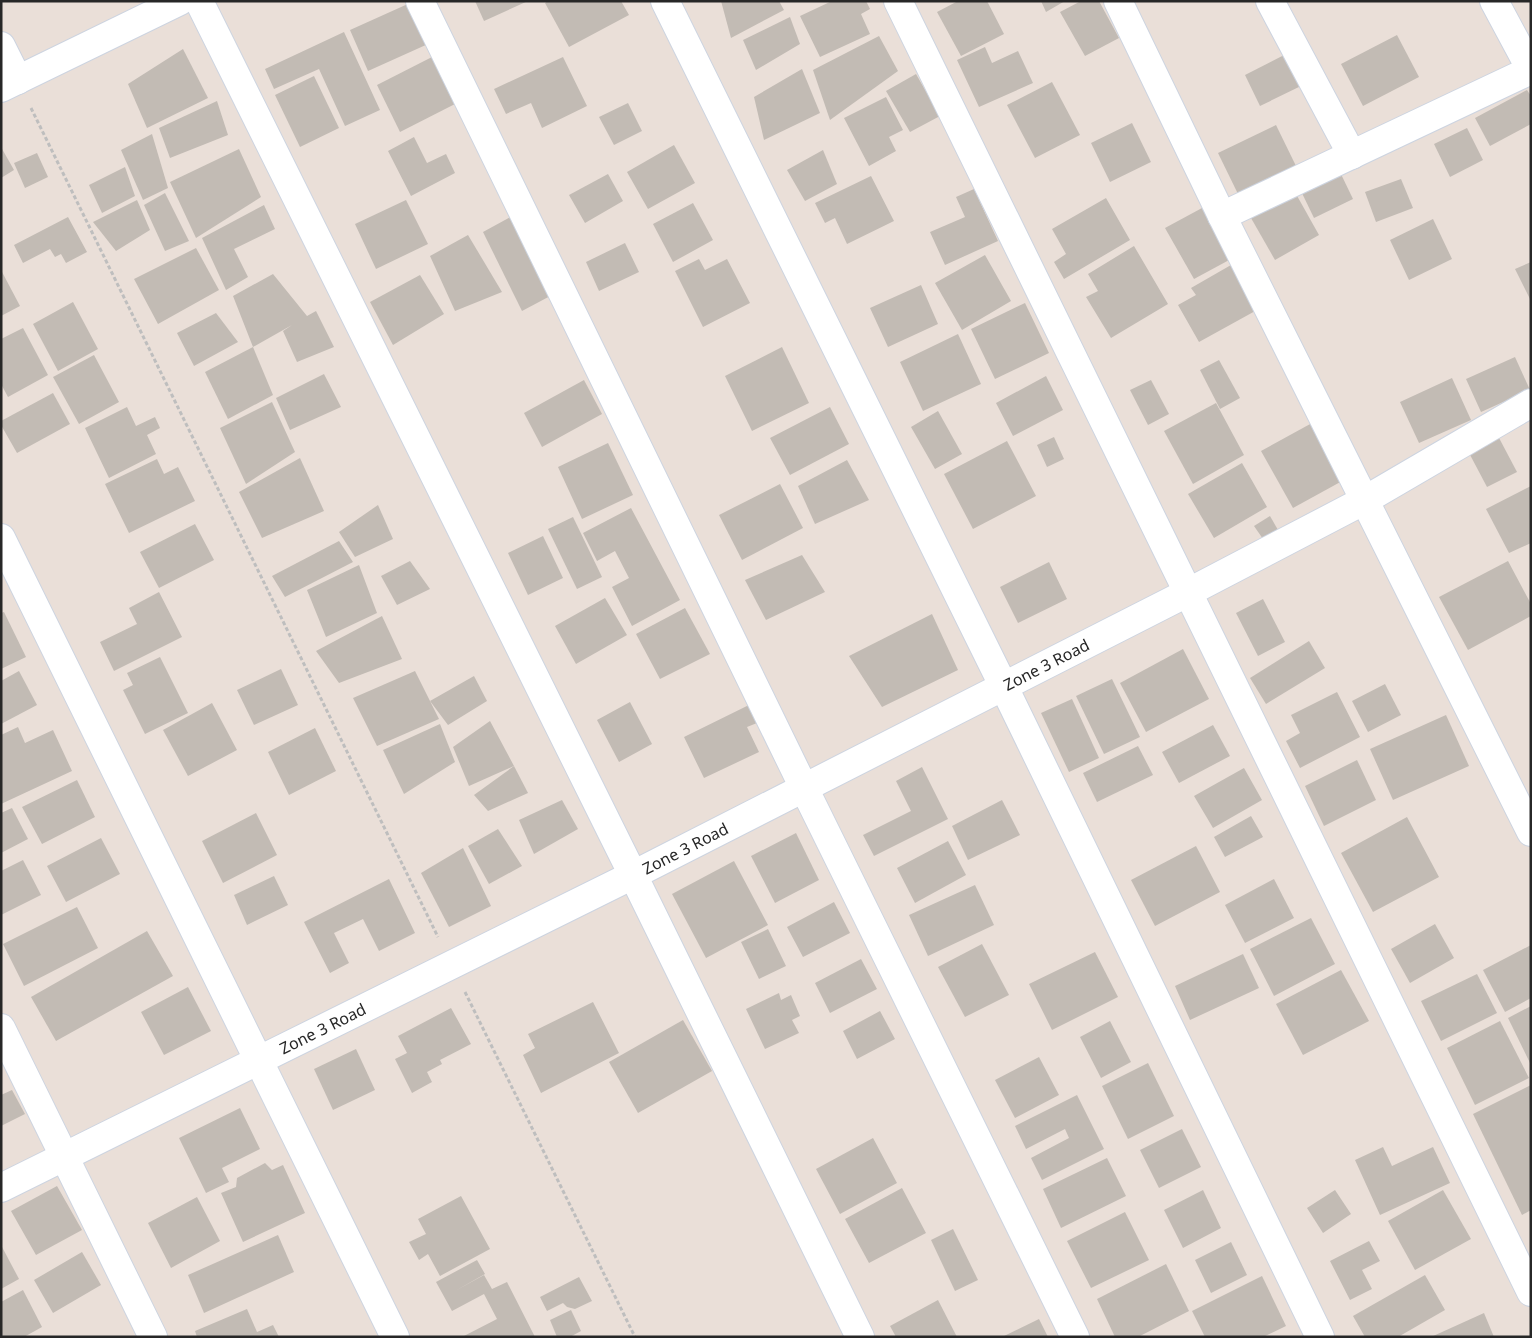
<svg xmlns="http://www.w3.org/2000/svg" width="1532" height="1338" viewBox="0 0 1532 1338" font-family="'Noto Sans',sans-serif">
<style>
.building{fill:#c2bbb4}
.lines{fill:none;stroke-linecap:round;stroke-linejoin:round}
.street-casing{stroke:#cdd4e0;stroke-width:30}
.path{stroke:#bebebe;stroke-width:3;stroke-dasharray:4 2.5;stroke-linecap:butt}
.street{stroke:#fff;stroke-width:28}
.labels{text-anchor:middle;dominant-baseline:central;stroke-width:4.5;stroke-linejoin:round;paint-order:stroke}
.street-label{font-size:16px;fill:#272727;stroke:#fff}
</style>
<rect width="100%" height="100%" fill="#eadfd8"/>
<g class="building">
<polygon points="475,1 528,1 484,21"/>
<polygon points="548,1 621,1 629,15 569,47 545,3"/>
<polygon points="721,1 779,1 784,10 731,38"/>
<polygon points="832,1 866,1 870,9 861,14 870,34 820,57 800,16"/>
<polygon points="958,1 987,1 1004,34 961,56 937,12"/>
<polygon points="1041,1 1065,1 1046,12"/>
<polygon points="1081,1 1099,1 1119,38 1085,56 1060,12"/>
<polygon points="410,3 428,44 368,71 350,30"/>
<polygon points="790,17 800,44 756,70 743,40"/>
<polygon points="344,32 380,110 345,126 319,69 274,89 265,69"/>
<polygon points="1397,35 1419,77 1363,106 1341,64"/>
<polygon points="879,36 898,71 830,120 813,70"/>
<polygon points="985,47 992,63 1018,51 1033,83 979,107 957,60"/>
<polygon points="183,49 208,98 147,128 128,84"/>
<polygon points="1288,53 1303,85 1260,106 1245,75"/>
<polygon points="432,57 455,104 400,132 377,85"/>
<polygon points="563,57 587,106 542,128 531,103 506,114 494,89"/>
<polygon points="802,69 820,113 764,140 754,97"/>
<polygon points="916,74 940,116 910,132 886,91"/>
<polygon points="314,76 339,128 300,147 275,95"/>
<polygon points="1052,82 1080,135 1035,158 1007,105"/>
<polygon points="1527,90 1531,96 1531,124 1490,146 1475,118"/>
<polygon points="886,97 903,130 889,137 896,151 869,166 844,118"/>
<polygon points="217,101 228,135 170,158 159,128"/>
<polygon points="628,103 642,131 614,145 599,117"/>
<polygon points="1132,123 1151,162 1110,182 1091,143"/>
<polygon points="1276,125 1296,166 1238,194 1218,153"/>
<polygon points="1467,128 1483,160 1450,177 1434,144"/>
<polygon points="152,134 168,188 143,200 121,150"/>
<polygon points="414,137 427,163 446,154 455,173 411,196 388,151"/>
<polygon points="674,145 695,183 648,209 627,172"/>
<polygon points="1,147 14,170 1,178"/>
<polygon points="239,149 261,197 196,238 170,182"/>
<polygon points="823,150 837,184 805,201 787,170"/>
<polygon points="37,153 48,177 25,188 14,163"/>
<polygon points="125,167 135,196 102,213 89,185"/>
<polygon points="1339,170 1353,199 1314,218 1300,189"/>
<polygon points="608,174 623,201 585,223 569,195"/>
<polygon points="871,176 894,221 847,244 835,218 825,223 815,203"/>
<polygon points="1401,179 1413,208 1376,222 1365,192"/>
<polygon points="974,189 998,241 945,265 930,232 965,217 956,197"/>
<polygon points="165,193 189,241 165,251 144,205"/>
<polygon points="1296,194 1319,235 1275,260 1251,218"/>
<polygon points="1106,198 1130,240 1064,279 1054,262 1066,254 1052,229"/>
<polygon points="137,200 150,230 116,251 93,222"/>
<polygon points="406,200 428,244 376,269 355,224"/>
<polygon points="693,203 713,240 673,262 653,224"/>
<polygon points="264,205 275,229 234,249 248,277 226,290 202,238"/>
<polygon points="1202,208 1231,259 1194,279 1165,228"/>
<polygon points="514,215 554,294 522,311 483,232"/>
<polygon points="68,217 87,252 66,263 61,254 55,257 50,249 23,263 14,245"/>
<polygon points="1433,219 1452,259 1409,280 1390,240"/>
<polygon points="468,235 502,292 455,311 430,256"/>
<polygon points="625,243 639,272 599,291 586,262"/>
<polygon points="1134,246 1168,304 1111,338 1086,297 1098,291 1088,274"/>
<polygon points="196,248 219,290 158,324 134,279"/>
<polygon points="985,255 1011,301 962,330 935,283"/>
<polygon points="699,259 705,270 727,259 750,303 703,327 675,271"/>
<polygon points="1531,262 1531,301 1515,269"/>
<polygon points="1231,265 1257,310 1199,342 1178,305 1196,295 1191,288"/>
<polygon points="1,270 20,306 1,316"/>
<polygon points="273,274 307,316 316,311 334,347 297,362 283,331 292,325 253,347 233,296"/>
<polygon points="420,275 444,314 393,345 370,302"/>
<polygon points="921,285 938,324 888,347 870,308"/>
<polygon points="73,302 98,349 58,371 33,324"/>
<polygon points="1025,303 1049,353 995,379 971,329"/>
<polygon points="216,313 238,342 194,366 177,333"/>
<polygon points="23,328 48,375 8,397 1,384 1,339"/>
<polygon points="958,334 981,384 923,411 900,362"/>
<polygon points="253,347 273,395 228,419 205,372"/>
<polygon points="782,347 809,403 752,431 725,376"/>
<polygon points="94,355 119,402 79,424 53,377"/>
<polygon points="1515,357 1530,390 1481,412 1466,379"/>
<polygon points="1219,360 1240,398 1220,409 1200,370"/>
<polygon points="324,374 341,407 290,430 276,398"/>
<polygon points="1046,376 1063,410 1013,436 996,403"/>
<polygon points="1452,378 1471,420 1419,443 1400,402"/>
<polygon points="584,380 602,414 542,447 524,413"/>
<polygon points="1151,380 1169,414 1148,425 1130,390"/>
<polygon points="53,393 70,424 17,453 1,425 1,421"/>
<polygon points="272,402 295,452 246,484 220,428"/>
<polygon points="1216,403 1244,455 1193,484 1164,431"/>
<polygon points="127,407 136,426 155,417 160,428 147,435 156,454 109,478 85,428"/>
<polygon points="830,407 849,444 790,475 770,438"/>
<polygon points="938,411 962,454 935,469 911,427"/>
<polygon points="1312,423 1344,480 1293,508 1261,451"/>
<polygon points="1498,436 1517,472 1487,487 1468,451"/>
<polygon points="1054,437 1064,459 1047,467 1037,445"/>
<polygon points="1007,441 1036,496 973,529 944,474"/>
<polygon points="608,443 633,495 582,519 558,467"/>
<polygon points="300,458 324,511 262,538 239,492"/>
<polygon points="157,459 164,474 178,467 195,501 129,533 105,484"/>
<polygon points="847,460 869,500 815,524 798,486"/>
<polygon points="1242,463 1267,507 1214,538 1188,494"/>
<polygon points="780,484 803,528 742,560 719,515"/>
<polygon points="1531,486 1531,543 1509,553 1486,509"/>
<polygon points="378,505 393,539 355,557 339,532"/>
<polygon points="631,508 680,600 632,626 612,587 629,578 615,551 597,561 583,533"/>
<polygon points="1270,516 1278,530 1263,539 1254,526"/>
<polygon points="573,517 602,577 577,589 548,529"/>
<polygon points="195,524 214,560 159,588 140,552"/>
<polygon points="543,536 563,578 528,595 508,553"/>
<polygon points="339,541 353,562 285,597 272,576"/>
<polygon points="802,555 825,592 766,620 745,580"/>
<polygon points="410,561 430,589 397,605 381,576"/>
<polygon points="1508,561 1531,604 1531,616 1468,650 1439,597"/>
<polygon points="1049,562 1067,599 1018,623 1000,587"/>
<polygon points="359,565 377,613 326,637 307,590"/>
<polygon points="159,592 182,637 114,671 100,642 137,624 129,608"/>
<polygon points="605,598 627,635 576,664 555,626"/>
<polygon points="1263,599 1285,642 1258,656 1236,613"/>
<polygon points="685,608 710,654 660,679 636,634"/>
<polygon points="4,612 26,657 1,669 1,613"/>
<polygon points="932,614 958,670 882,707 849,656"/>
<polygon points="382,616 402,659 339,683 316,651"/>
<polygon points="1309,641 1325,668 1266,704 1250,678"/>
<polygon points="1183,649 1209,699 1146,732 1120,683"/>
<polygon points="160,657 188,713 145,734 123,690 133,685 127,673"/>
<polygon points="281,669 298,705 254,725 237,690"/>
<polygon points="19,671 37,705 1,724 1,681"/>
<polygon points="415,671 439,719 377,746 353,698"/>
<polygon points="474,676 487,701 448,725 430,701"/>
<polygon points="1112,679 1140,737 1104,754 1076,696"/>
<polygon points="1385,684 1401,715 1368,732 1352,701"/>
<polygon points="1337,692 1360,737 1300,768 1286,741 1300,733 1291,715"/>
<polygon points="1072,699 1099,758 1069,772 1041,713"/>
<polygon points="630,702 652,744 619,762 597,720"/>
<polygon points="212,703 237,750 188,776 163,730"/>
<polygon points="753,703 762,721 747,727 759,752 704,778 684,737"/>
<polygon points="1446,715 1469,766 1393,800 1370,749"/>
<polygon points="490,721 514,766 469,786 453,747"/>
<polygon points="440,724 455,762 404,794 383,750"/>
<polygon points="1213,725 1230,756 1179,783 1162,752"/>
<polygon points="18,727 25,743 53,730 72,771 1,804 1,735"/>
<polygon points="315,728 336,771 289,795 268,752"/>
<polygon points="1138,746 1153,775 1097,802 1083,773"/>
<polygon points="1357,760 1376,800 1324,826 1305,786"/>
<polygon points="514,766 528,793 488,811 474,795"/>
<polygon points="922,767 948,819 874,856 863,835 911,811 896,781"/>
<polygon points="1244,768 1262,800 1213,828 1194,796"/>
<polygon points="77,780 95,817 42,844 22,807"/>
<polygon points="562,800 578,829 534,854 519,820"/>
<polygon points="1002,800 1020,835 968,860 952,826"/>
<polygon points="12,808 28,839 1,853 1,813"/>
<polygon points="256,813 277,855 223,883 202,841"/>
<polygon points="1251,816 1263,837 1225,857 1214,837"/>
<polygon points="1407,817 1439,877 1373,912 1341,853"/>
<polygon points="498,829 522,866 489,884 468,846"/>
<polygon points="796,833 819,880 775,903 751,856"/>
<polygon points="101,838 120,874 66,902 47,866"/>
<polygon points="948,841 966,875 915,903 897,868"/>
<polygon points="1196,846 1220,892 1155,926 1131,880"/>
<polygon points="463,848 491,906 449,927 421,873"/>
<polygon points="23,860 41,895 1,915 1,871"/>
<polygon points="734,861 768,925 706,958 672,894"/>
<polygon points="274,876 288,905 247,925 234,895"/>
<polygon points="389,879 415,933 379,951 363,919 334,933 349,963 330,973 304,922"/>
<polygon points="1274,879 1294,918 1245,943 1225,905"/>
<polygon points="975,885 994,925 928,956 909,915"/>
<polygon points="834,902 850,933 803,957 787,927"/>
<polygon points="77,907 98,948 24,986 3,944"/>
<polygon points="1311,918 1335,964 1274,996 1250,949"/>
<polygon points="1435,924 1454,958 1410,983 1391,949"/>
<polygon points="768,929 786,966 759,979 741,942"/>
<polygon points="147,931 173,976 56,1041 31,997"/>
<polygon points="982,944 1009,995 965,1017 938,967"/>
<polygon points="1531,945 1531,998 1505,1012 1483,970"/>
<polygon points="1095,952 1118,997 1052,1030 1029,984"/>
<polygon points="1243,954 1259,988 1190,1020 1175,986"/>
<polygon points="861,959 877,989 830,1013 815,983"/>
<polygon points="1341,970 1369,1021 1303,1055 1276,1004"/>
<polygon points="1477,974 1497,1013 1441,1041 1421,1001"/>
<polygon points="188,987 211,1031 164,1055 141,1012"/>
<polygon points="779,993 781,1000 791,995 800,1016 792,1020 799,1033 765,1049 746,1009"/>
<polygon points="593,1002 619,1053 541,1093 523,1055 535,1048 528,1034"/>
<polygon points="1531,1006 1531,1065 1508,1018"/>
<polygon points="451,1008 471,1044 440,1060 442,1064 427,1072 432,1082 412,1093 395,1059 407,1053 398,1036"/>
<polygon points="880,1011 895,1039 857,1059 843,1031"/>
<polygon points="683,1020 712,1071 638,1113 609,1062"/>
<polygon points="1110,1021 1131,1062 1101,1078 1080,1037"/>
<polygon points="1500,1021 1529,1078 1475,1105 1447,1048"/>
<polygon points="356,1049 375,1090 333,1110 314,1069"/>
<polygon points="1039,1057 1059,1095 1015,1118 995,1080"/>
<polygon points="1148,1063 1174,1116 1128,1139 1102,1086"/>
<polygon points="1531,1085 1531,1210 1522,1215 1473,1114"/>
<polygon points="12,1090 25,1114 1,1126 1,1095"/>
<polygon points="1077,1095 1104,1149 1042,1180 1031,1158 1069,1138 1065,1129 1026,1149 1015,1126"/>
<polygon points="240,1108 260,1149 222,1168 229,1182 206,1193 179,1138"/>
<polygon points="1182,1129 1201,1167 1159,1188 1140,1150"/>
<polygon points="873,1138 897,1183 840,1214 816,1169"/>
<polygon points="1383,1147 1392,1166 1433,1147 1450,1183 1380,1215 1355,1160"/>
<polygon points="1107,1158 1126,1196 1061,1228 1043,1189"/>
<polygon points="265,1163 272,1170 283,1165 305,1213 243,1242 221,1193 236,1187 237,1178"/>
<polygon points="57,1186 82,1230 36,1255 11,1211"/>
<polygon points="902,1188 926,1233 869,1263 845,1219"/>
<polygon points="1203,1190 1221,1228 1183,1248 1164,1210"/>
<polygon points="1335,1190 1351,1214 1323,1233 1307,1208"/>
<polygon points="1443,1190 1471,1239 1415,1270 1388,1221"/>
<polygon points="461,1196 490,1249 440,1276 428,1254 419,1260 409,1242 426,1234 418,1219"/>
<polygon points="197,1197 220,1241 171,1268 148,1223"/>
<polygon points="1125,1212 1149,1260 1091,1288 1067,1241"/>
<polygon points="953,1229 978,1280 955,1291 931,1240"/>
<polygon points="278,1235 294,1272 204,1313 188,1275"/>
<polygon points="1369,1241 1380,1261 1362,1270 1372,1289 1350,1300 1330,1261"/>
<polygon points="1231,1242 1247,1275 1211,1293 1195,1260"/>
<polygon points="1,1245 19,1279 1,1289"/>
<polygon points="82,1252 101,1285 53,1313 34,1280"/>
<polygon points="477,1260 485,1274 455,1291 484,1275 492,1289 507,1282 535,1337 462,1337 497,1319 484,1294 452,1311 436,1282"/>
<polygon points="1166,1264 1189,1311 1138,1337 1115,1337 1097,1299"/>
<polygon points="1425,1275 1445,1310 1398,1337 1365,1337 1353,1316"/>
<polygon points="1262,1276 1286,1326 1263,1337 1205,1337 1192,1311"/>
<polygon points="579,1277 592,1301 575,1309 567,1307 563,1303 547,1311 540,1297"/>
<polygon points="23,1290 42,1327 24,1337 1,1337 1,1302"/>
<polygon points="938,1300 957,1337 896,1337 890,1326"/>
<polygon points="247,1309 257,1332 273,1325 279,1337 197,1337 195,1331"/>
<polygon points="571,1310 581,1331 570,1337 557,1337 550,1320"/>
<polygon points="1484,1313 1494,1337 1431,1337"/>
<polygon points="1039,1319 1048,1337 1002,1337"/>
</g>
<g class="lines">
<g class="street-casing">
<g id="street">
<polyline points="199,1 633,875 860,1337"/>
<polyline points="420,1 804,788 1075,1337"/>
<polyline points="665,1 1003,685 1320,1337"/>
<polyline points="898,1 1531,1292"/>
<polyline points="1118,1 1222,216 1531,832"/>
<polyline points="1270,1 1352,155"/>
<polyline points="1,46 18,80"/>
<polyline points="1,88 180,1"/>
<polyline points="1222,216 1531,70 1494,1"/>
<polyline points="1,538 395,1337"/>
<polyline points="1,1028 153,1337"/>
<path id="s1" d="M 1,1188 L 633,875 L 1187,593 L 1365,500 L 1531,403"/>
</g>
</g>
<g class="path">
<polyline points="31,108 438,937"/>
<polyline points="465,992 635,1337"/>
</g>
<use href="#street" class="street"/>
</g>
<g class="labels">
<g class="street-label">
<text stroke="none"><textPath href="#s1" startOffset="1169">Zone 3 Road</textPath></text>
<text stroke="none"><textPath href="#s1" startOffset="764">Zone 3 Road</textPath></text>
<text stroke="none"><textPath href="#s1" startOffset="359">Zone 3 Road</textPath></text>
</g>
</g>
<rect width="1532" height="1338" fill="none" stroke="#272727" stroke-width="5"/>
</svg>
